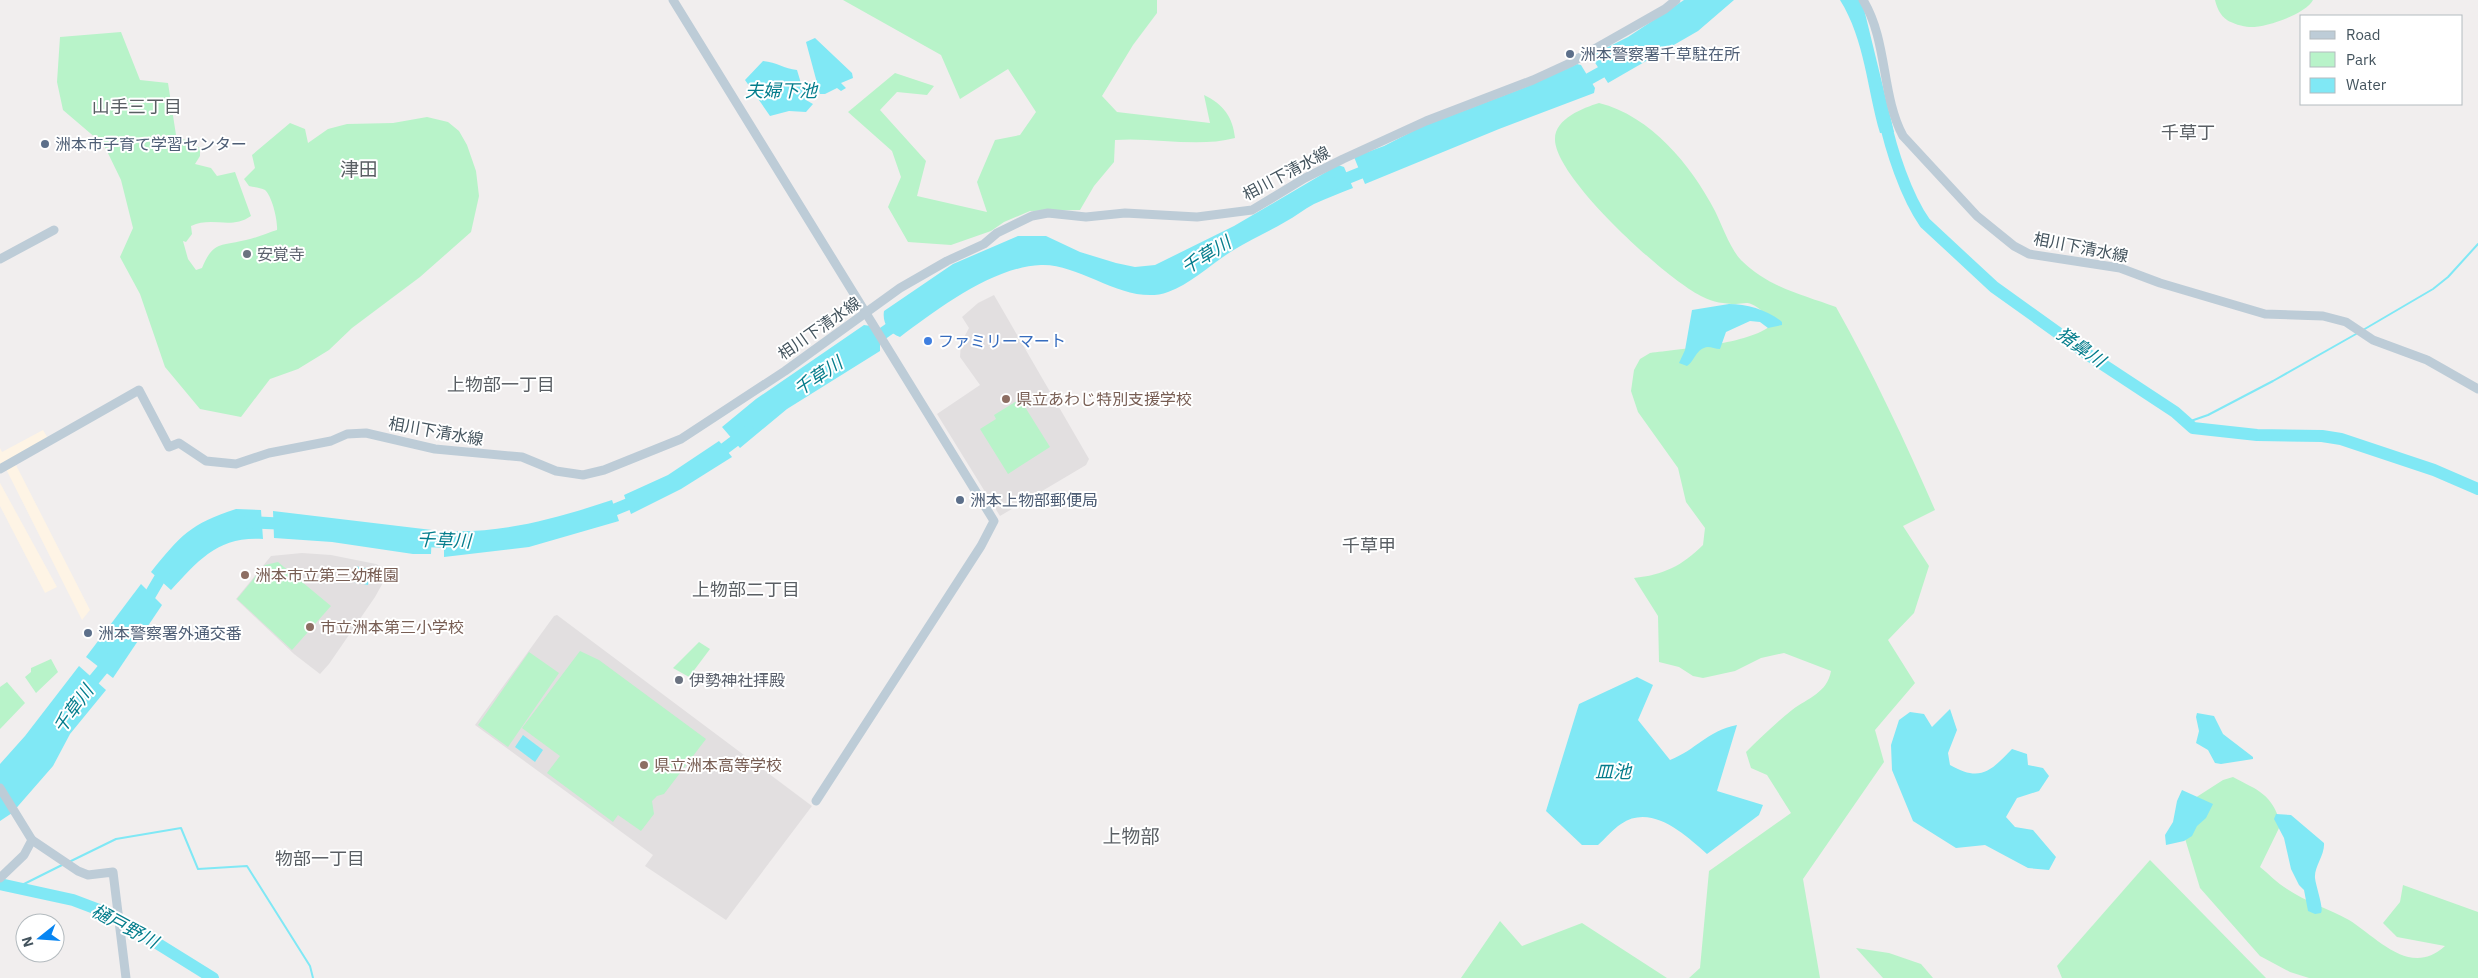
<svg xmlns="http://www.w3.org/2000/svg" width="2478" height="978" viewBox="0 0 2478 978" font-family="'IBM Plex Sans','Noto Sans JP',sans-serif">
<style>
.commercial{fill:#fef4e5}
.education{fill:#e2dfe0}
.green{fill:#b8f3c9}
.water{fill:#80e8f5}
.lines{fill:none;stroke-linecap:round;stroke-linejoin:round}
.stream{stroke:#80e8f5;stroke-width:2}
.river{stroke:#80e8f5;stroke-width:12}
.secondary{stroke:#bdccd7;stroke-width:9}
.service-dot{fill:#5c6f8a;stroke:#fff;stroke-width:2}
.worship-dot{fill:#6b7280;stroke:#fff;stroke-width:2}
.shop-dot{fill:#3f7fe0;stroke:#fff;stroke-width:2}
.education-dot{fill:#8d6e63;stroke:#fff;stroke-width:2}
.labels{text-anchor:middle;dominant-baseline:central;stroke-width:4;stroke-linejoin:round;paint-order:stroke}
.service-label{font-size:16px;fill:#4e5e75;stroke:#fff;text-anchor:start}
.street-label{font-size:16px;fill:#44545e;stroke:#fff}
.worship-label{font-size:16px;fill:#5b616d;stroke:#fff;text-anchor:start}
.shop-label{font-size:16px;fill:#366cbe;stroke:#fff;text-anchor:start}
.education-label{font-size:16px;fill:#785e54;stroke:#fff;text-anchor:start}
.water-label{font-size:18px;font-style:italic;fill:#047d8c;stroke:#fff}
.neighbourhood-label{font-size:18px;fill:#5a5f64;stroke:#fff}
.quarter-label{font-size:19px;fill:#5a5f64;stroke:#fff}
</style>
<rect width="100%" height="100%" fill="#f1eeee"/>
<g class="commercial">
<polygon points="43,430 49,440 0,466 0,448 2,452"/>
<polygon points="16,465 90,610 82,620 6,469"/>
<polygon points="0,483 57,587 45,593 0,506"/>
</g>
<g class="education">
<polygon points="994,295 1089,459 1086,465 1000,516 937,414 980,385 960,357 961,343 969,328 962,317 978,303"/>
<polygon points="302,553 331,555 376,564 390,570 375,597 329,664 320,674 294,654 236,599 271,556"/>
<polygon points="557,615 812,806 726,920 645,866 653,855 475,725 554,616"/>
</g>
<g class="green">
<path d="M 843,0 L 1157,0 L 1157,13 L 1133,45 L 1102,96 L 1117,112 L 1210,123 L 1204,95 C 1223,104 1233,117 1235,138 C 1197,148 1155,137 1115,140 L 1114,162 L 1094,186 L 1080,210 L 1030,211 L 1004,222 L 991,231 L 951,245 L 908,242 L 888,207 L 901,177 L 892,151 L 848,112 L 895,73 L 934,86 L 927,95 L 897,92 L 880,110 L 926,161 L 917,196 L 987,212 L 977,182 L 995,140 L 1020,135 L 1036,112 L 1008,69 L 960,99 L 941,55 Z"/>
<path d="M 2215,0 L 2313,0 C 2306,14 2265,28 2249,27 C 2244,27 2231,23 2227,20 C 2220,15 2217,8 2215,0 Z"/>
<path d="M 121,32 L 140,80 L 168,83 L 176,135 L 200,148 L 200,156 L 195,164 L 211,168 L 217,176 L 235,172 L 251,216 C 231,230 212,216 191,226 L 192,234 L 186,242 L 183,241 L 188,259 L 196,270 L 202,268 C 213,241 221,246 246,240 C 256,238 267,233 277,230 C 278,221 272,196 265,190 C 261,188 254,187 249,186 L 244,179 L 255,168 L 252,155 L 290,123 L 305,129 L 308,143 L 328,129 L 347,124 L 393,123 L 427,117 L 448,122 L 459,131 L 467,145 L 476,171 L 479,196 L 471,232 L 420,277 L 352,328 L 329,350 L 298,369 L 270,379 L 241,417 L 200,409 L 165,367 L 140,294 L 120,257 L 133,228 L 121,180 L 104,145 L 63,110 L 57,82 L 60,37 Z"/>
<path d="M 1599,103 C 1651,116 1691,165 1715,211 C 1722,225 1731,251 1742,261 C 1768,287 1803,295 1836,307 C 1873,373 1905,441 1935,510 L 1903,526 L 1929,566 L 1914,613 L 1888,640 L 1915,683 L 1875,730 L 1884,762 L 1803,879 L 1820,978 L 1689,978 L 1700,968 L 1709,871 L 1791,813 L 1767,775 L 1751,768 L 1746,752 C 1760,738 1776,723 1792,710 C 1808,698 1827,693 1831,671 L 1784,653 L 1761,658 L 1735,671 L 1703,678 L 1693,676 L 1679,667 L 1659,662 L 1658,616 L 1634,578 C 1663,575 1682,566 1703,545 L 1705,528 L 1686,502 L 1678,468 L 1638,412 L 1631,391 L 1634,370 L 1640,359 L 1650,353 C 1679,349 1751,344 1771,325 C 1768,317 1760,307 1751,304 C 1747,302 1740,304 1736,304 C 1724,304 1713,302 1703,297 C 1668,281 1556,179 1555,140 C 1554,119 1583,108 1599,103 Z"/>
<polygon points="1020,399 1050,447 1008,474 980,429 996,419 994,415"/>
<polygon points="278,562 331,606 292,650 237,599 265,565"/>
<polygon points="699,642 710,649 689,677 673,668"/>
<polygon points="580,651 599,660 706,739 664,794 657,796 652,801 654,814 641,831 618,815 613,822 547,773 560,756 522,728"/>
<polygon points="529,652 559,673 508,747 478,725"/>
<polygon points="51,659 58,672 36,693 25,677 31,672 31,668"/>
<polygon points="7,682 25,703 0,729 0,687"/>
<path d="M 2233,777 C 2259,791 2271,793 2281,824 L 2260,867 C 2269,874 2277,883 2287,889 C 2306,902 2329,909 2349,920 C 2378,938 2410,978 2445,946 L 2397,937 L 2383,923 L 2400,902 L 2403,885 L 2478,912 L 2478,978 L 2309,978 L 2290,972 L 2260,956 L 2200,888 L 2183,832 L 2195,798 L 2223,780 Z"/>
<polygon points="2150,860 2266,978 2062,978 2057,966"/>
<polygon points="1500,921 1522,946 1582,923 1667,978 1461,978"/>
<polygon points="1856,948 1889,953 1921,964 1933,978 1883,978"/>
</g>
<g class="water">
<polygon points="1684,0 1734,0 1698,31 1608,83 1594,61 1594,54 1628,37"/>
<path d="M 1840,0 L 1859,0 L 1864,9 L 1894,132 L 1880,133 C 1867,89 1865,40 1840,0 Z"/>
<polygon points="815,38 852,73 853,78 841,83 846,88 841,91 837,88 825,94 820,94 806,42"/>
<path d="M 763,61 C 777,62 784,69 797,70 L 806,100 L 813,104 L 806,112 L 789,111 L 770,116 L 745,80 Z"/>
<polygon points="1577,64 1581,65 1595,88 1594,93 1499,129 1365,184 1354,157 1384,146 1421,127 1526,87"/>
<path d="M 1338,165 L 1344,167 L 1353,188 C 1340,193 1327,198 1314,204 C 1304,209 1295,217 1285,222 C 1268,232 1249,240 1232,251 C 1211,264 1191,284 1168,292 C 1128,307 1080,263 1041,265 C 992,267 938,309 900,337 C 889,333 882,323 884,311 L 953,264 L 1018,236 L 1046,236 L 1080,252 L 1116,263 L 1135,267 L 1155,265 L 1234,226 Z"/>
<path d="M 1729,304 C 1747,304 1768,310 1782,322 L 1782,325 L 1768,328 L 1760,322 L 1750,321 L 1726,332 L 1720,349 C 1716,349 1711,347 1708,347 C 1696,348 1695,361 1687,366 L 1679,363 L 1685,350 L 1692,310 Z"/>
<polygon points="864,325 871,326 880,341 880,351 787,409 740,448 722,427 756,399"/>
<polygon points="719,441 732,457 681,489 631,514 624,495 668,475"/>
<path d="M 612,500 L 619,521 L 529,547 L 444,557 L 444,531 C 502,534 558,518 612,500 Z"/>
<path d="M 236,509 L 261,510 L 263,539 C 218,536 199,560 171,590 L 151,572 C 181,535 190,524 236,509 Z"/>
<polygon points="273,511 432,530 431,554 413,554 332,542 274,538"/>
<polygon points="355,566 380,572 378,582 369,580 368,585 354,582 356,577 353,576"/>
<polygon points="141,584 162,605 113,678 86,657"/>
<polygon points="79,666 106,690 70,734 53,766 12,813 0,821 0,764 25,736"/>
<path d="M 1637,677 L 1653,685 L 1638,720 L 1670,760 C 1696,750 1707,731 1737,725 L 1717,791 L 1763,805 L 1759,815 L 1707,854 C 1685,835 1652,803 1621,824 C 1613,829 1606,838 1598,845 L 1582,845 L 1546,811 L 1579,704 Z"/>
<path d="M 1950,709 L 1957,730 L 1948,753 L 1950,765 C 1980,782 1990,772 2012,749 L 2027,754 L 2028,765 L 2043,768 L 2049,776 L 2039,791 L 2017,798 L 2006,817 L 2015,827 L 2033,830 L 2056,857 L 2049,870 L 2028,868 L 1985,845 L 1956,848 L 1913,821 L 1892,770 L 1891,745 L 1899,720 L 1910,712 L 1924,714 L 1932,727 Z"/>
<polygon points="2197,713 2214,716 2223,734 2253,757 2253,759 2221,764 2215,763 2208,750 2196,743 2199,731 2196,717"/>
<polygon points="523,735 543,750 535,762 515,747"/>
<polygon points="2182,790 2213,804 2206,818 2197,826 2192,836 2184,841 2166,845 2165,835 2173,822 2177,801"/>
<path d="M 2276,814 L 2291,815 L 2324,843 C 2325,855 2314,867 2315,878 C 2316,887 2324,908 2321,913 L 2315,914 L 2308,911 L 2304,890 L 2299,885 L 2291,869 L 2284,838 L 2274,819 Z"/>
</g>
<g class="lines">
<g class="stream">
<polyline points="2363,330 2433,289 2448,277 2478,244"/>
<polyline points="2185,423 2208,415 2273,381 2356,334"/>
<polyline points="69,862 116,839 181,828 198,869 247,866 310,966 313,978"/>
<polyline points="18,887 62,865"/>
</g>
<g class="river">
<polyline points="1573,85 1589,79 1616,64"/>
<path d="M 1884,117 C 1891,150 1906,196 1925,223 L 1994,287 L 2093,358 L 2175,412 L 2193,428 L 2257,435 L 2322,436 L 2341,439 L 2434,470 L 2478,489"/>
<polyline points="1333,184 1375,167"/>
<polyline points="869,343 902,320"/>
<polyline points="712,458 748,431"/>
<polyline points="599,516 643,498"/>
<polyline points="246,522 289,524"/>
<polyline points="415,541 460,542"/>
<polyline points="143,607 167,566"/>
<polyline points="83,693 112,658"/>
<polyline points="0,884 73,900 110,914 213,978"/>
</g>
<g class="secondary">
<polyline points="673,0 994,521 981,546 816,801"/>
<path d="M 1863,0 C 1888,41 1881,95 1903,136 L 1977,216 L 2014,246 L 2029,254 L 2120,268 L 2160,283 L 2265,314 L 2323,316 L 2346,322 L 2373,340 L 2427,360 L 2478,389"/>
<polyline points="0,259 54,230"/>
<polyline points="0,469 139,390 169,447 179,443 206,461 236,464 269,453 331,441 347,434 366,433 435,449 522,457 556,471 583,475 604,470 681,439 785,371 900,288 947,261 984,244 997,233 1032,216 1048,213 1086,217 1125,213 1197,217 1252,210 1305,178 1343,159 1426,121 1533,80 1570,63 1665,9 1676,0"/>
<polyline points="0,788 32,840 78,871 88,875 113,872 126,978"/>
<polyline points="0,878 24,855 32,840"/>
</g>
</g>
<g class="service-dot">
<circle cx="1570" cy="54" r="5"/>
<circle cx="45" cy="144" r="5"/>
<circle cx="960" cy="500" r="5"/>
<circle cx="88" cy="633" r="5"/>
</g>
<g class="worship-dot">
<circle cx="247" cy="254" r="5"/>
<circle cx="679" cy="680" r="5"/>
</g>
<circle class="shop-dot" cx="928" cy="341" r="5"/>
<g class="education-dot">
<circle cx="1006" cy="399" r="5"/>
<circle cx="245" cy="575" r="5"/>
<circle cx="310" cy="627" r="5"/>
<circle cx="644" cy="765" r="5"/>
</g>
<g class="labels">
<g class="service-label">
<text x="1580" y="54">洲本警察署千草駐在所</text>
<text x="55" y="144">洲本市子育て学習センター</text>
<text x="970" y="500">洲本上物部郵便局</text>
<text x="98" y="633">洲本警察署外通交番</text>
</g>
<g class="street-label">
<text transform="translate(1286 173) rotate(-28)">相川下清水線</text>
<text transform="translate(2081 247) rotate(11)">相川下清水線</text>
<text transform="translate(819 328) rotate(-35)">相川下清水線</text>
<text transform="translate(436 431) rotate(10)">相川下清水線</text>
</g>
<g class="worship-label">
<text x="257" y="254">安覚寺</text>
<text x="689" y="680">伊勢神社拝殿</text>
</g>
<g class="shop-label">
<text x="938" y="341">ファミリーマート</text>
</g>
<g class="education-label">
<text x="1016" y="399">県立あわじ特別支援学校</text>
<text x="255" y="575">洲本市立第三幼稚園</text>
<text x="320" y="627">市立洲本第三小学校</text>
<text x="654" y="765">県立洲本高等学校</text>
</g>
<g class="water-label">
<text x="781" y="90">夫婦下池</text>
<text transform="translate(1206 255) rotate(-32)">千草川</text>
<text transform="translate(2081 347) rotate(35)">猪鼻川</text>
<text transform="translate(818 376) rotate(-34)">千草川</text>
<text transform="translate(444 540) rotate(2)">千草川</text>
<text transform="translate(73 709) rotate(-54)">千草川</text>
<text x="1613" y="771">皿池</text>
<text transform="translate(125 926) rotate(28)">樋戸野川</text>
</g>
<g class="neighbourhood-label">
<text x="137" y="106">山手三丁目</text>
<text x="2188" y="132">千草丁</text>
<text x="501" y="384">上物部一丁目</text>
<text x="1369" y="545">千草甲</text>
<text x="746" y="589">上物部二丁目</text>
<text x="320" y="858">物部一丁目</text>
</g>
<g class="quarter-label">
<text x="359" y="169">津田</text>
<text x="1131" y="836">上物部</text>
</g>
</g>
<rect x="2300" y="15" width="162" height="90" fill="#ffffff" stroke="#b4bbbf"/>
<rect x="2310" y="31" width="25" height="8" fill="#bdccd7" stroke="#b4bbbf"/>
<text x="2346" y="40" font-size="15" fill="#44545e">Road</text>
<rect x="2310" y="52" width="25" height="15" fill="#b8f3c9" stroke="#b4bbbf"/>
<text x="2346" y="65" font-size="15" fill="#44545e">Park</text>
<rect x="2310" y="78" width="25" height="15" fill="#80e8f5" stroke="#b4bbbf"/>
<text x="2346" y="90" font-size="15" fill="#44545e">Water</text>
<g transform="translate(40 938) rotate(253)"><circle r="24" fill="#ffffff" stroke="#b4bbbf"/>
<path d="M0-4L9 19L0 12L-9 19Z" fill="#0785f2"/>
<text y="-8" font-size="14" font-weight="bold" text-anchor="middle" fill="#44545e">N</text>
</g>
</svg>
